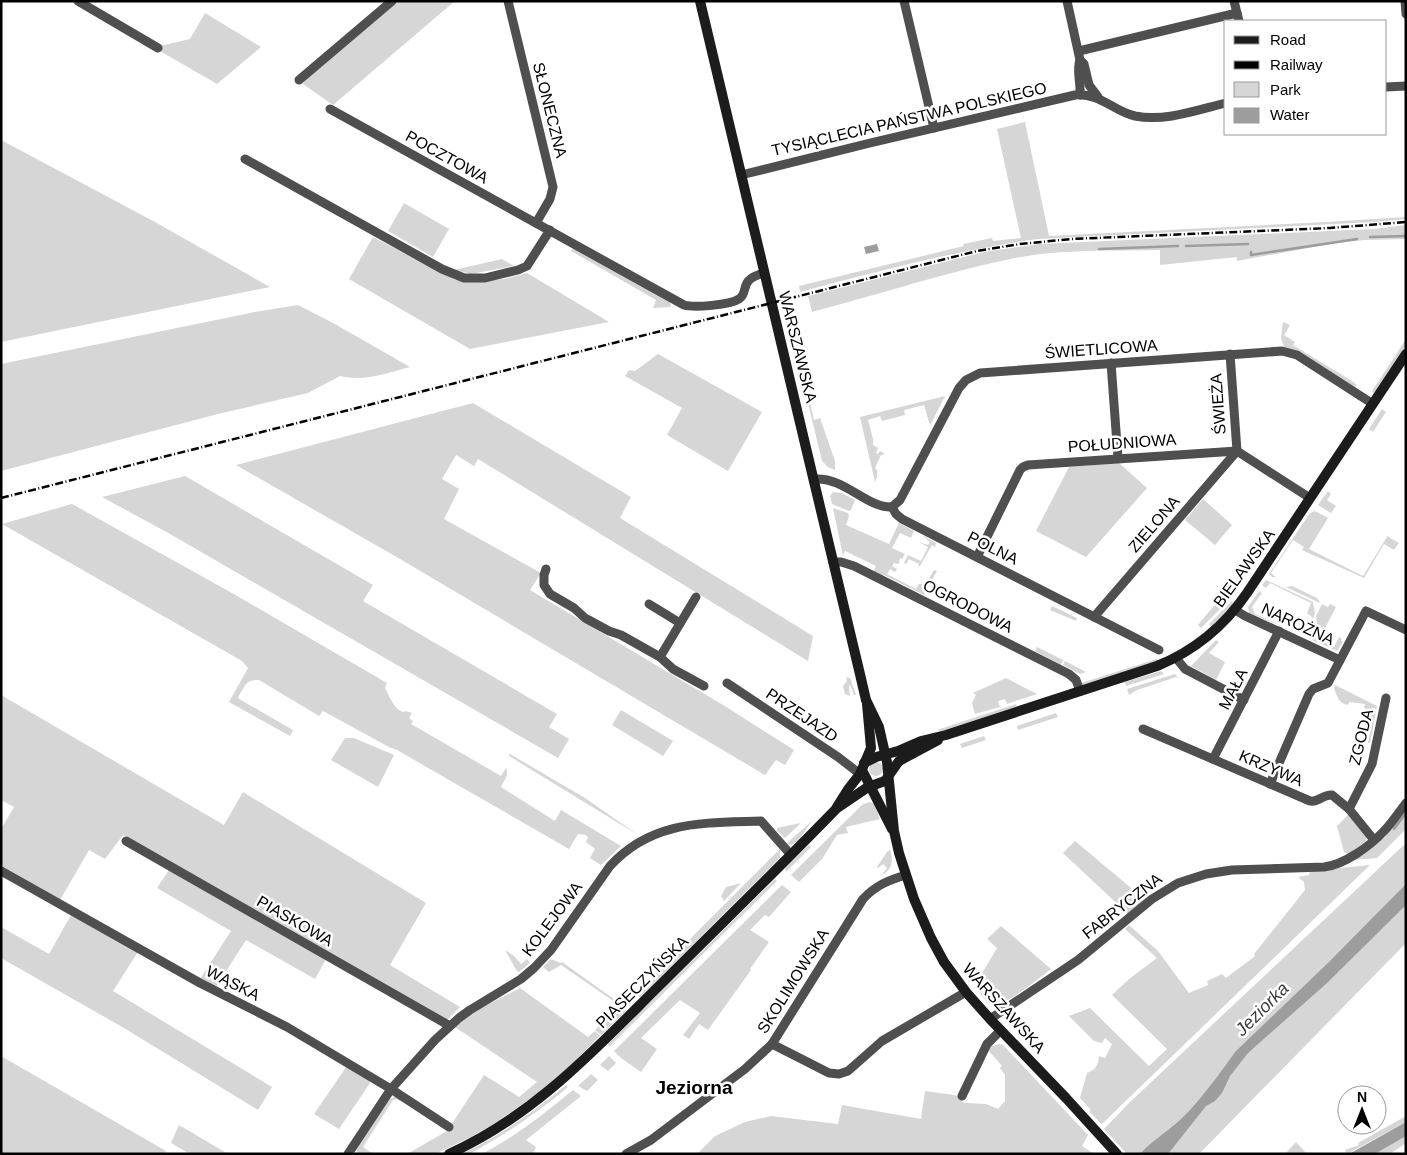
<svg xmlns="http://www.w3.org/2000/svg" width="1407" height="1155" viewBox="0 0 1407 1155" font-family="Arial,sans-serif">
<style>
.green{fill:#d6d6d6}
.water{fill:#9d9d9d}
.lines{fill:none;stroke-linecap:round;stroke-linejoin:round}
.stream{stroke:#9d9d9d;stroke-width:2.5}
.street{stroke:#4f4f4f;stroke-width:9}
.secondary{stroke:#1c1c1c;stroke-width:10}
.rail{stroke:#000;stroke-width:2.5;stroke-dasharray:8 2.5 1 2.5;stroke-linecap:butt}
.labels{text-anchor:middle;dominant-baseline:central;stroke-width:5;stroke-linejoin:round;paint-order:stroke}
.street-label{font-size:16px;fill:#000;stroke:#fff}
.water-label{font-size:18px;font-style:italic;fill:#3e3e3e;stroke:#fff}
.quarter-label{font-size:19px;font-weight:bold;fill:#000;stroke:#fff}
</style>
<rect width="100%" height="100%" fill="#fff"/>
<g class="green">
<polygon points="397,1 455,1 333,105 303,84 309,75"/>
<polygon points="205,13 261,47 217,84 160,51 160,46 190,39"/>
<path d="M 1025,122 L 1049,236 L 1326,222 L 1406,217 L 1406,219 L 1374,222 L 1038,239 C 958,250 879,271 800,292 L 799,286 L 964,246 L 963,244 L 992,238 L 993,241 L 1021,238 L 997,129 Z"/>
<polygon points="1,140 155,222 270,287 1,342"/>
<polygon points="404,203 449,229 433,257 388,231"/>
<path d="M 1406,225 L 1406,239 L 1364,240 L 1330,244 L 1237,261 L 1237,257 L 1160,265 L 1160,250 C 1112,251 1062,249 1015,258 C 947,272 880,294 812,312 L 808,296 L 984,252 L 1039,244 L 1374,229 Z"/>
<polygon points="373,237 456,280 478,281 504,279 527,273 609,322 470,349 349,279"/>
<polygon points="575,246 670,302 671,307 653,308 656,300 571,251"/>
<polygon points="502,259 514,266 471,274 454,270"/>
<path d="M 298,305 L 333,323 L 410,367 C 387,373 364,382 340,376 L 308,393 L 218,414 L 1,471 L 1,364 L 255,312 Z"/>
<polygon points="791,313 794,326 793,333 790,333 784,317"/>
<polygon points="1283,322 1290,325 1284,335 1295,342 1293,345 1352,381 1357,385 1355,387 1301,352 1284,347 1281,338"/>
<polygon points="1406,339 1406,346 1376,391 1373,393 1372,391"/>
<polygon points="798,342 802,347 796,349 805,383 803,384 791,343"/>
<polygon points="658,354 762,412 728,471 667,435 682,408 625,376 629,370 635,371"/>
<polygon points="808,394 814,420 820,418 835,461 835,470 828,467 822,461 806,395"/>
<polygon points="945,396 931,424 929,422 924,405 904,410 905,415 882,421 880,416 868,420 873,439 873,445 878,448 876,453 878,454 880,451 884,453 883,455 881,455 875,468 877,470 877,477 875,482 860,417"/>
<polygon points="473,403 631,497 620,518 813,636 808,661 478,459 474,466 456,455 442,479 459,489 444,519 541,573 530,590 728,708 794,750 785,765 776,760 765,775 395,556 236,465"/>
<polygon points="1382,409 1386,412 1373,432 1369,429"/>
<polygon points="1119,463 1147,488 1086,557 1036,531 1069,467"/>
<polygon points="185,476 373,585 363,601 557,714 549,727 569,739 558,758 170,534 102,497"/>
<polygon points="1328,491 1331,494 1327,500 1336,506 1331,513 1318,505"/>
<polygon points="833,492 842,493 855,500 851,510 849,511 832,504 830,496"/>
<polygon points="1203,499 1232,525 1215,545 1185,520"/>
<path d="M 72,504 L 232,593 L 387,683 L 385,688 C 390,697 394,710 404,712 L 406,711 L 412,713 L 409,718 L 413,721 L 411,724 L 501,776 L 506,768 C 510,775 503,781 501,787 L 555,821 L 561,810 L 621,846 L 601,865 L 590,858 L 595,849 L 586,842 L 588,837 L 586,835 L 578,834 L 569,849 L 397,750 L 389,747 L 323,711 L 319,716 L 259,680 C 245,679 245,687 238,697 L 239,699 L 293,730 L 290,736 L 229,702 L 248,668 L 242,661 L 2,524 Z"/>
<polygon points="833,508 848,513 849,516 846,525 889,544 899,523 914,531 911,538 900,533 892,548 905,554 902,559 900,558 899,564 894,563 892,566 897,569 895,572 890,569 887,574 916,589 919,584 926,583 934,570 937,571 924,595 884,575 883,576 873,572 876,566 845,551 843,556"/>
<polygon points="1315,511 1328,518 1309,549 1363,576 1387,537 1385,535 1399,543 1394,550 1384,544 1364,578 1302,550 1304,547 1293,540 1271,573 1276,577 1272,577 1269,574 1310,513"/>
<polygon points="922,535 936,543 935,547 932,545 920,566 918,566 919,564 909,559 906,564 904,563 908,555 921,561 928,547 919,542 928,545 930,542"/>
<polygon points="1240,576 1244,579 1232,596 1227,591"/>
<polygon points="1266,580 1313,602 1315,614 1313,618 1307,613 1311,603 1270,583 1266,588 1262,585"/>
<polygon points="1292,586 1317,598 1320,603 1286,587"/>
<polygon points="1259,591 1262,593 1252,607 1255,614 1284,627 1249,613 1248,607"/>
<polygon points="1222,596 1229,600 1201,628 1198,625"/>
<polygon points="1232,601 1233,604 1211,627 1209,624"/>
<polygon points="1322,604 1328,607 1330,604 1336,607 1319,640 1334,647 1339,637 1342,639 1341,641 1343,642 1337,651 1319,643 1316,616"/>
<polygon points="1052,606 1077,618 1076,621 1050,610"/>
<polygon points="1315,619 1318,643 1312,640 1313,637 1308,637 1307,634"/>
<polygon points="1216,640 1219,642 1209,653 1225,662 1216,680 1191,666"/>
<polygon points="1037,647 1063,660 1061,665 1031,649 1035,651"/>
<polygon points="1157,659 1158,661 1083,686 1081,683"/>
<polygon points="1065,661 1086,672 1093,670 1080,674 1063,665"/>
<polygon points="1161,671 1164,674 1126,686 1125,682"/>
<polygon points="1175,674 1178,678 1176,677 1137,690 1129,695 1127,689"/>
<polygon points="846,677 850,678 856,695 854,695 850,685 849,686 850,696 845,694 843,686 847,681"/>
<polygon points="1006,678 1037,694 1007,704 1005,699 998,701 1000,707 975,714 972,703 976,695 973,693"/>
<path d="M 1335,685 L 1377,706 L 1370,743 L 1368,743 L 1372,721 L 1370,717 L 1366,716 L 1367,709 L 1364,708 L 1365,704 L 1350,702 L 1347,705 C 1338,702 1337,696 1334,688 Z"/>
<polygon points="1,695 224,825 243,792 426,903 390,965 460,1007 446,1021 123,835 105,859 89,850 60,900 1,866 1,829 14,807 1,800"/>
<polygon points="1016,704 1017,707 941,731 937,730"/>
<polygon points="621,710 673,741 663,756 612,725"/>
<polygon points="1056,713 1058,717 1018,730 1017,726"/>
<polygon points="984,736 986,740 962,748 960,744"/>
<polygon points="345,738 354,738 394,755 378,787 331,760"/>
<polygon points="510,754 585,798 638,835 509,756"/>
<circle cx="876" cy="769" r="7"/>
<polygon points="870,802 874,804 880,819 846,827 848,833 837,835 822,859 799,882 791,875 863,804"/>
<polygon points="1406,808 1406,829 1377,858 1352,860 1385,837"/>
<polygon points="1349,814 1367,836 1366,841 1348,854 1344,852 1337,826"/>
<polygon points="812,821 798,841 792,845 786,844"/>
<polygon points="801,823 785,838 777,831 777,828"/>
<polygon points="1075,841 1143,898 1145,900 1128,914 1063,853"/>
<polygon points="1406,843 1406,943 1199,1154 1127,1154 1104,1129 1130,1102"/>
<polygon points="809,845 811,847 786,872 785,868"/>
<polygon points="780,849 780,858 640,997 635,994"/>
<path d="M 890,850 C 893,859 893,868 884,874 L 883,873 L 887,868 L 883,864 L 878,868 L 877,867 L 887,852 Z"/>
<path d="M 1370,865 L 1103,1123 L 1101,1124 L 1089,1111 L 1091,1110 L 1080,1098 L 1087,1073 C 1096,1070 1098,1065 1099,1056 L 1105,1058 L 1112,1044 L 1105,1038 L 1102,1043 L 1094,1041 L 1069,1016 L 1090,1008 L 1149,1066 L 1167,1049 L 1112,995 L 1129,979 L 1157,958 L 1125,929 L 1129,925 L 1158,951 L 1189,993 L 1208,985 L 1207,981 L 1222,974 L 1226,978 L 1255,956 L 1254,954 L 1305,890 L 1304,882 L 1298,877 L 1309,875 L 1310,871 Z"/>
<polygon points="169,870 326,959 315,979 246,940 216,987 200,979 231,931 157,888"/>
<polygon points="775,879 777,881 609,1047 608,1044"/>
<polygon points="741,883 724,901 721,896 726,887"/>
<polygon points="782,885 791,892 769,917 765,915 750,930 769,942 750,969 751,970 708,1030 699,1024 689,1039 683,1035 700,1013 680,1000 641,1038 657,1049 641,1072 621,1058 614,1051"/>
<polygon points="71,915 138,952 113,991 272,1087 258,1110 124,1028 1,958 1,927 49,954"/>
<path d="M 1001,926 L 1051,969 C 1039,978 1004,1008 991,1004 C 986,1002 981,994 977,990 L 980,986 L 977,982 L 997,948 L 987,939 Z"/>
<polygon points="505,950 514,956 521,964 527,959 530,963 519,972 517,971"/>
<polygon points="551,959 561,963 562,962 625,1007 625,1012 601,1035 595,1030 619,1005 561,965 549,972 543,967"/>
<polygon points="520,988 588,1037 595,1031 600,1036 552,1083 497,1122 469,1138 435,1154 407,1154 447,1131 484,1075 519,1097 537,1082 455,1027 479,1009"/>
<polygon points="1012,1011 1029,1031 1032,1031 1036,1037 1026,1039 1011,1025 1008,1017 1010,1012"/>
<polygon points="991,1044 993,1046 999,1044 1003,1045 1088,1135 1082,1146 1094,1154 697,1154 715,1136 745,1122 771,1116 838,1124 842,1105 921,1119 925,1091 954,1095 963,1098 962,1102 966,1103 986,1104 998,1109 1005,1101 1005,1075 1000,1068 1002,1066 987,1049"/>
<polygon points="1,1056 166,1151 164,1154 1,1154"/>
<polygon points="609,1056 616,1063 608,1071 600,1065"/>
<polygon points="347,1066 370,1080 370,1083 339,1129 314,1114"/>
<polygon points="591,1074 598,1080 587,1091 578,1086"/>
<path d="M 566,1085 L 568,1087 C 537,1113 505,1135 469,1154 L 462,1154 C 500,1136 533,1112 566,1085 Z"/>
<path d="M 573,1090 L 581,1096 L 526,1140 L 536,1147 L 533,1154 L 482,1154 C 516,1136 544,1114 573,1090 Z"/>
<polygon points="396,1096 402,1099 400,1101 397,1099 393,1100 363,1147 373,1154 356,1154 358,1145 390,1099"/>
<polygon points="1406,1116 1406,1122 1347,1154 1345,1150 1359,1145 1358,1143"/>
<polygon points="179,1125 228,1154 190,1154 171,1143"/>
<polygon points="1406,1136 1406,1143 1390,1154 1375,1154"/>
<polygon points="1296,1142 1307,1154 1285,1154"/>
</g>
<g class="water">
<polygon points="877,244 879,251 866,254 864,247"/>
<path d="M 1406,884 L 1406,905 L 1327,983 L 1248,1053 L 1230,1076 L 1222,1093 L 1215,1101 L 1206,1106 L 1168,1154 L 1140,1154 C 1152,1141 1165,1133 1179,1121 C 1197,1105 1221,1072 1235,1052 L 1329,962 Z"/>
<polygon points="1406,1122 1406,1136 1375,1154 1349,1154"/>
</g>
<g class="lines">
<g class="stream">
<polyline points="1370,237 1406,236"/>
<polyline points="1186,246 1248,244"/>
<polyline points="1099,249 1178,246"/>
<polyline points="1251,252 1251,255 1357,239"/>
<polyline points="1394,829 1406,813"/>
</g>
<g class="street">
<polyline points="78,1 158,48"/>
<polyline points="508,1 553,187 550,199 536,223"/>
<polyline points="904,1 934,128"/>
<polyline points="1067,1 1080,60 1084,64 1089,85 1098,97"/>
<polyline points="1234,1 1239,21"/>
<polyline points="1405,1 1406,14"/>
<polyline points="1079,51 1237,13"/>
<polyline points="299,80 392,1"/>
<polyline points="1386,87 1406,86"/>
<path d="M 1080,95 C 1081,83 1076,70 1080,60"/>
<path d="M 330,109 L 684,305 C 694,308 730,305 739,299 C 750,292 737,280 764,273"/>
<polyline points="245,159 442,269 464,278 485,278 518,270 527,266 550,230"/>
<path d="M 741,175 L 870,143 L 1075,95 C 1101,93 1113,111 1135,116 C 1165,122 1197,110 1226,103"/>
<polyline points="1111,363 1118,458"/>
<path d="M 815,479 C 845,477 866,508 892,507"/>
<polyline points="892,507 900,500 959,388 966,380 980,373 1282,351 1297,355 1373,404"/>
<polyline points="892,507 896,514 902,519 1159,650"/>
<polyline points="977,557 1020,470 1023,467 1028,465 1237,451 1310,498"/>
<polyline points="833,562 841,562 854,566 1069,674 1076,680 1080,691"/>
<polyline points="546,569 544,575 544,585 550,594 574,608 585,618 609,631 621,635 660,657 673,669 704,686"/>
<polyline points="649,604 680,623"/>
<polyline points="1235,610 1245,616 1340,660"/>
<polyline points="1094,617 1237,451 1230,354"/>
<polyline points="660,657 696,597"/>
<polyline points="1176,658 1185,669 1244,700"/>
<polyline points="727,683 838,757 860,774"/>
<path d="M 1143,729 L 1310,801 C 1318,803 1323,794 1332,795 L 1349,809 L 1374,840"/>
<polyline points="1213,759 1279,631"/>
<polyline points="1270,784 1309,694 1313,689 1328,683 1366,611 1406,630"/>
<polyline points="1349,809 1372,764 1386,698"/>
<polyline points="126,841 450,1026"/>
<polyline points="1,871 200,983 287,1027 391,1089 449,1127"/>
<path d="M 990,1019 L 1078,960 L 1152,899 L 1178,883 L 1206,874 L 1232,870 L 1324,867 C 1344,865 1370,846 1384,831 C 1392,823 1399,812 1406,803"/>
<polyline points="772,1044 829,1073 839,1074 848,1071 882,1041 966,992"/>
<polyline points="962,1096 987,1044 1001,1030"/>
<path d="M 348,1154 L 391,1089 L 435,1040 L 459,1018 L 470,1010 L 521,979 L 534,968 L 551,950 L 610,866 C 652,820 704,823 761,821 L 791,855"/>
<path d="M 626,1154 L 651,1140 L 745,1069 L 772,1044 L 863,899 C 876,885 889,880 906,875"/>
</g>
<g class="secondary">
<path d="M 700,1 C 752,224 806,447 859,670 L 866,700 L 879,727 L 887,762 L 894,831 L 899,853 L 914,899 L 931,938 L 944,962 L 966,992 L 990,1019 L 1066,1098 L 1117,1154"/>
<path d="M 864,763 L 876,757 L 898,751 L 921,741 L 946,735 L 1157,666 C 1194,651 1225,625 1247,593 L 1406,354"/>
<polyline points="862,770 892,829"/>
<polyline points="837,807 849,788 860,774 871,748 867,704"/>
<path d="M 449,1154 C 537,1114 596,1048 663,982 C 721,924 780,867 837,808 L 868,787 L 885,781 L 899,761 L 938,740"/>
</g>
<polyline class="rail" points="1,498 977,251 1020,244 1071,239 1330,228 1406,222"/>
</g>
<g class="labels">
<g class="street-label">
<text transform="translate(550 110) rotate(76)">SŁONECZNA</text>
<text transform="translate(909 119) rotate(-13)">TYSIĄCLECIA PAŃSTWA POLSKIEGO</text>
<text transform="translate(447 157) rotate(29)">POCZTOWA</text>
<text transform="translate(798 347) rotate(76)">WARSZAWSKA</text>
<text transform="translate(1101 349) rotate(-4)">ŚWIETLICOWA</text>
<text transform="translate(1218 404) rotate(-94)">ŚWIEŻA</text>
<text transform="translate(1122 443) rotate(-4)">POŁUDNIOWA</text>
<text transform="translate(1154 524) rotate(-49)">ZIELONA</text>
<text transform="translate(993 548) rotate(27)">POLNA</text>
<text transform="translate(1244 568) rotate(-54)">BIELAWSKA</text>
<text transform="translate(968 606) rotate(27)">OGRODOWA</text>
<text transform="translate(1298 624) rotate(25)">NAROŻNA</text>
<text transform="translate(1233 689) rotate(-63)">MAŁA</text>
<text transform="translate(802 715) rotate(34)">PRZEJAZD</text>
<text transform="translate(1361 737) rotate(-76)">ZGODA</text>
<text transform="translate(1271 768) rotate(23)">KRZYWA</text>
<text transform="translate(1122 906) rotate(-38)">FABRYCZNA</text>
<text transform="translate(552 919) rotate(-53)">KOLEJOWA</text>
<text transform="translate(295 921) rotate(30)">PIASKOWA</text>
<text transform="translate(793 981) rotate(-58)">SKOLIMOWSKA</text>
<text transform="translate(642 982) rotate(-45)">PIASECZYŃSKA</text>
<text transform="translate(233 983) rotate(27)">WĄSKA</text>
<text transform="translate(1004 1008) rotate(48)">WARSZAWSKA</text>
</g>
<g class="water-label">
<text transform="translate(1262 1009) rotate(-45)">Jeziorka</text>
</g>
<g class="quarter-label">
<text x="694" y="1087">Jeziorna</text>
</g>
</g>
<rect width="1407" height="1155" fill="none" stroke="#000000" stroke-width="5"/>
<rect x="1224" y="20" width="162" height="115" fill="#ffffff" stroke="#999999"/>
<rect x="1234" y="36" width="25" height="8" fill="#1c1c1c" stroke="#999999"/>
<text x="1270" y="45" font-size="15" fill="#000000">Road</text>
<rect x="1234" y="61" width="25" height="8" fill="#000000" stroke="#999999"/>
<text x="1270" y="70" font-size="15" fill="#000000">Railway</text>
<rect x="1234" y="82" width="25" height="15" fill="#d6d6d6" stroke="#999999"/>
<text x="1270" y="95" font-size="15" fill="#000000">Park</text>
<rect x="1234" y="108" width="25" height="15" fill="#9d9d9d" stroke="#999999"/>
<text x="1270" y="120" font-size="15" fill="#000000">Water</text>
<g transform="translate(1362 1110)"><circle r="24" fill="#ffffff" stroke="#999999"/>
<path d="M0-4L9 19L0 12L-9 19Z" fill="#000000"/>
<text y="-8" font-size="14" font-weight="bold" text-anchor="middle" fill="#000000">N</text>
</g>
</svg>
